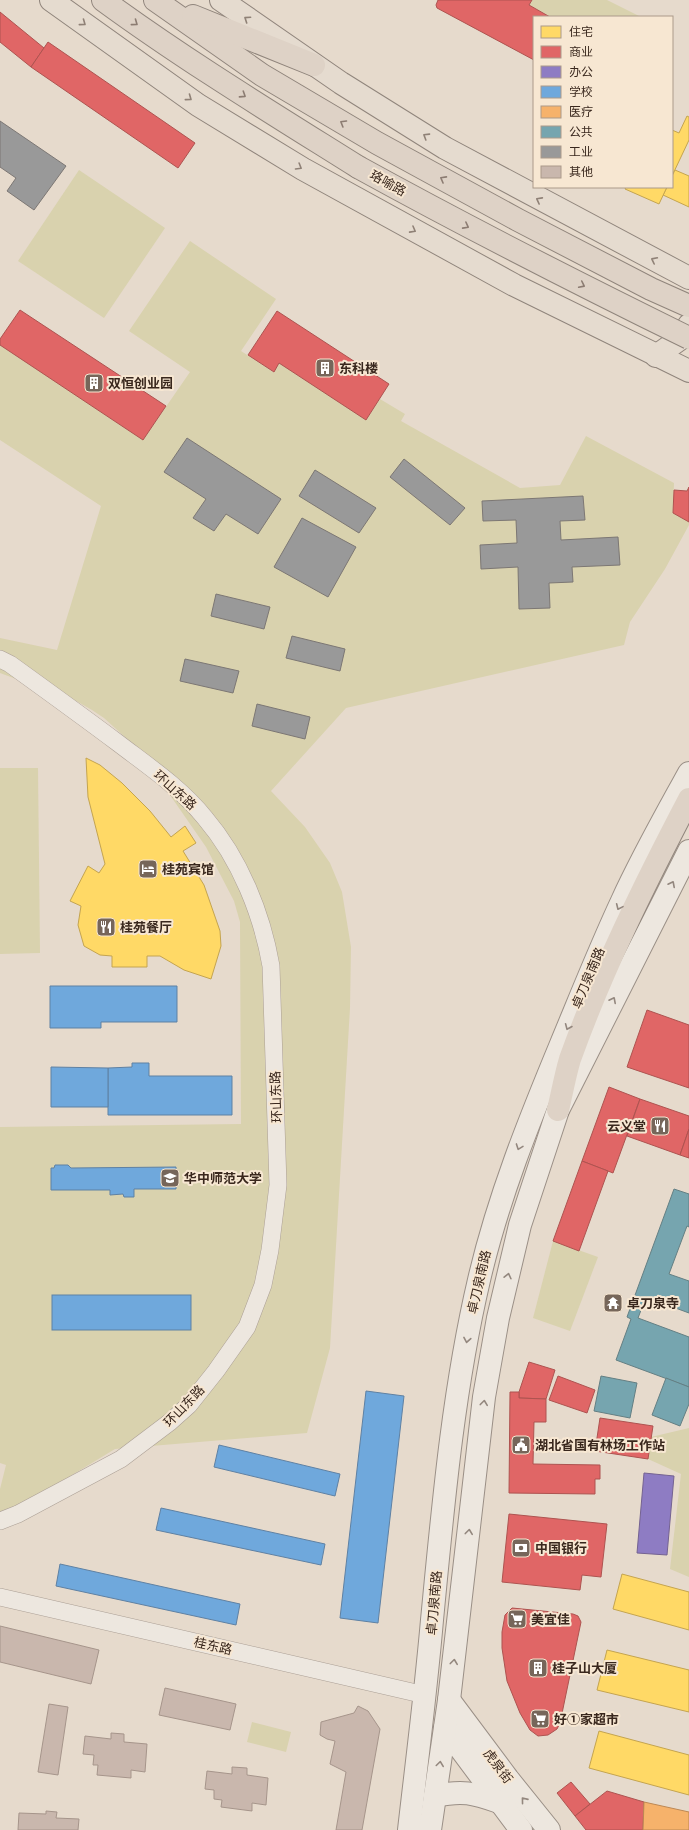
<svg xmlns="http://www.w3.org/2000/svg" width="689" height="1830" viewBox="0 0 689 1830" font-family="'Zilla Slab','Noto Sans SC',serif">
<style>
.green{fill:#d9d2ae}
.homes{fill:#ffd966;stroke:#c4a450}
.shops{fill:#e06666;stroke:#ae5350}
.offices{fill:#8e7cc3;stroke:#746291}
.schools{fill:#6fa8dc;stroke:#5f81a3}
.health{fill:#f6b26b;stroke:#bd8854}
.public{fill:#76a5af;stroke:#647f83}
.industry{fill:#999;stroke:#7c7774}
.building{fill:#c9b7ad;stroke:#a6958b}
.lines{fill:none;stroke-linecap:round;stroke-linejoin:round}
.minor-casing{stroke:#ab9f95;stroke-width:18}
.secondary-casing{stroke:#9a8f86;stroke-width:24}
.primary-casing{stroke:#90857c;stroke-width:24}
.trunk-casing{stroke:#90857c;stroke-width:24}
.minor{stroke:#ede7df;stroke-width:17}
.secondary{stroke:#ede7df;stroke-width:22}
.primary{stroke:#e5dbcf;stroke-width:22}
.trunk{stroke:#ded2c6;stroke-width:22}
.trunk-bridge-casing{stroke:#90857c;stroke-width:24;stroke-linecap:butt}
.trunk-bridge{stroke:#ded2c6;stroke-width:22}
.oneway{stroke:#8f8176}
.oneway2{stroke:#8c7c72}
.oneway3{stroke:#93877e}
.labels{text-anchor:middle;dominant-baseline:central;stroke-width:4;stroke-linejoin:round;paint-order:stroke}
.street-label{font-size:13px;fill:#39271d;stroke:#f7e7d2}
.poi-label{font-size:13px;font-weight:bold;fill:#39271d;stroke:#f7e7d2;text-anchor:start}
</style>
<rect width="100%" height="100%" fill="#e6dacc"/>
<g class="green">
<polygon points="532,0 607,0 641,17 550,17 529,5"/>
<polygon points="79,170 165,228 104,318 18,261"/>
<polygon points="190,241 276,299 241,351 273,372 279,363 366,420 380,399 405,414 401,421 520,488 560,485 586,436 674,483 673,513 689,522 689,525 665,569 630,622 624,645 346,708 271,791 305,827 330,863 342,892 351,947 350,1008 330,1348 307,1433 115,1449 16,1509 0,1515 0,1489 6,1465 0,1463 0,1127 241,1124 240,922 234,901 206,847 138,749 104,718 92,710 78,702 0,673 0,638 57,650 101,506 0,440 0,345 143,440 190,372 129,331"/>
<polygon points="0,768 38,768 40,953 0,954"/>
<polygon points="553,1241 598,1257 570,1331 533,1318"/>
<polygon points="689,1428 689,1577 670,1569 681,1474 648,1459 651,1437"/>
<polygon points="252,1722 291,1732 286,1752 247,1742"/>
</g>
<g class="homes">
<polygon points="687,116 689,117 689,140 672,176 672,130 679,133"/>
<polygon points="675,170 689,176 689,207 663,195 667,187 672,187 672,176"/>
<polygon points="626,187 667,187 659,204 625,189"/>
<polygon points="86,758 100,765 122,783 150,811 171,837 185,826 196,843 183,851 204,885 220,931 221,946 211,979 184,970 160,956 147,956 147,967 112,967 112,956 100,955 84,946 78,925 81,906 70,901 88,866 99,873 105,864 88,797"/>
<polygon points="622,1574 689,1592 689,1630 613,1609"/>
<polygon points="607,1650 689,1670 689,1712 597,1690"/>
<polygon points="599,1731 689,1755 689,1795 589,1768"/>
</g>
<g class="shops">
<polygon points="438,0 532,0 529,5 550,17 534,17 534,60 437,8 436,5"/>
<polygon points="0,12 44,48 31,67 0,42"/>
<polygon points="48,42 195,143 178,168 31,67"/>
<polygon points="20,310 166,406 143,440 0,345 0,339"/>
<polygon points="277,311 389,384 366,420 279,363 274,372 248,355"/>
<polygon points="689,487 689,522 673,513 674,490 687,491"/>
<polygon points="647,1010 689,1025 689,1088 627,1067"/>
<polygon points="609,1087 640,1099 613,1173 582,1161"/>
<polygon points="640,1099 689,1116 689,1129 680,1155 627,1136"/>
<polygon points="689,1129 689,1158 680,1155"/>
<polygon points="582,1161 608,1171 579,1251 553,1241"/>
<polygon points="529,1362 555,1370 546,1399 519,1398 519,1392"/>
<polygon points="558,1376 595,1390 587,1413 549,1400"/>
<polygon points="510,1392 519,1392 519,1398 546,1399 546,1422 534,1422 533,1464 600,1465 600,1479 595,1479 595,1494 509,1493"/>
<polygon points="600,1418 653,1426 648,1459 595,1451"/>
<polygon points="509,1514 607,1524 601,1577 582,1575 580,1590 502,1582"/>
<polygon points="512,1608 573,1614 578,1616 581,1622 560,1723 557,1729 548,1735 538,1736 530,1730 520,1713 507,1681 502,1648 502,1632 505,1615"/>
<polygon points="571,1782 590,1804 575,1816 557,1793"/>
<polygon points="607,1791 644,1802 643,1830 586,1830 575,1816"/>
</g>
<polygon class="offices" points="644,1473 674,1476 667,1555 637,1553"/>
<g class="schools">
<polygon points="50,986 177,986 177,1022 101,1022 101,1028 50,1028"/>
<polygon points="132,1063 149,1063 149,1076 232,1076 232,1115 108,1115 108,1068 132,1067"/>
<polygon points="51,1067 108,1068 108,1107 51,1107"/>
<polygon points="55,1165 68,1165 71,1168 176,1167 176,1189 134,1189 134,1197 124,1197 123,1194 110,1195 110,1190 51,1190 51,1168 54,1168"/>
<rect x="52" y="1295" width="139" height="35"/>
<polygon points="366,1391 404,1396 378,1623 340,1618"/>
<polygon points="219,1445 340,1474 335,1496 214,1467"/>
<polygon points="161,1508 325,1544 321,1565 156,1530"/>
<polygon points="60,1564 240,1604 236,1625 56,1586"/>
</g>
<polygon class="health" points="644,1802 689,1812 689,1830 643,1830"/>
<g class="public">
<polygon points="674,1189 689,1194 689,1227 687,1226 669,1274 689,1281 689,1313 646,1297 638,1318 689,1337 689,1387 616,1360 631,1319 627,1317"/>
<polygon points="601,1376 637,1383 630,1418 594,1411"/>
<polygon points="666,1378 689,1387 689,1404 680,1426 652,1415"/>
</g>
<g class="industry">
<polygon points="0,121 66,166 34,210 7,191 16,178 0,167"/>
<polygon points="187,438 281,499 258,534 226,514 214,531 193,518 206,499 164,472"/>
<polygon points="404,459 465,508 450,525 390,477"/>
<polygon points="315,470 376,508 359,533 299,496"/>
<polygon points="583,496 585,520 560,521 561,540 618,537 620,565 572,567 573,582 549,583 550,608 519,609 518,567 481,569 480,545 517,543 516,520 483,521 482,501"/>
<polygon points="302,518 356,547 328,597 274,567"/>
<polygon points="216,594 270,607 264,629 211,616"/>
<polygon points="292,636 345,649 340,671 286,658"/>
<polygon points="185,659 239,671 233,693 180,681"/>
<polygon points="257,704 310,717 305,739 252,726"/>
</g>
<g class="building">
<polygon points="0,1626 99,1650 91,1684 0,1662"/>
<polygon points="165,1688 236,1704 230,1730 159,1715"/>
<polygon points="49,1704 68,1707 58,1775 38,1772"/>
<polygon points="358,1706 368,1711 380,1729 362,1830 336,1830 346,1772 330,1764 335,1741 327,1739 320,1735 321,1722 354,1713"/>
<polygon points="111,1733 124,1734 124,1742 147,1744 145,1772 131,1770 131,1778 97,1775 98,1765 93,1765 94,1755 83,1754 85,1736 111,1739"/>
<polygon points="232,1767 247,1768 247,1775 268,1778 266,1805 252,1803 252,1811 221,1807 222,1800 214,1799 214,1790 205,1789 207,1771 232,1774"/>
<polygon points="46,1811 57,1812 56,1818 79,1819 78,1830 18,1830 19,1813 46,1814"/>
</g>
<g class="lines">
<g class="minor-casing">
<g id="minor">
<path d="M 0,659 L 10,664 C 46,690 82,716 118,743 C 148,766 181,788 205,818 C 240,859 262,914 271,966 L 278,1185 L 270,1250 L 263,1285 L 247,1327 L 216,1371 L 189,1405 L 170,1422 L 121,1459 L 18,1514 L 0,1521"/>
<polyline points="0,1597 425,1695"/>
</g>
</g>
<g class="secondary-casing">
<g id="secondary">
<polyline points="449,1700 508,1779 549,1830"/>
<polyline points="445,1728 521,1830"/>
<path d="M 435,1796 C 463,1790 473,1793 499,1802"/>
<path d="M 409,1830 C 417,1760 426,1690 432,1620 C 443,1506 453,1391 479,1280 C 498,1198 529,1121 561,1044 C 581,996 600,948 622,901 C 642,857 666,815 689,773"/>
<polyline points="430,1830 449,1700 484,1397 498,1318 520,1225 558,1110 689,851"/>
</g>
</g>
<g class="primary-casing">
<g id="primary">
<polyline points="51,0 198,105 303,169 514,285 689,371"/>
<polyline points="221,0 341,83 445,148 689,278"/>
<polyline points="656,356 680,339 689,325"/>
</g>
</g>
<g class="trunk-casing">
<g id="trunk">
<path d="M 103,0 C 185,60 272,113 358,167"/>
<polyline points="155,0 262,75 377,143 518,220 651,289 689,306"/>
<polyline points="193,16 314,65"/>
<path d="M 558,1110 C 562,1093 565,1076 570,1059 C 602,970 645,883 689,799"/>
</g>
</g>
<use href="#minor" class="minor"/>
<use href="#secondary" class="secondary"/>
<use href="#primary" class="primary"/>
<use href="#trunk" class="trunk"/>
<g class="trunk-bridge-casing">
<path id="trunk-bridge" d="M 358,167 C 467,227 577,283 689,338"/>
</g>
<use href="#trunk-bridge" class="trunk-bridge"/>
</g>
<defs><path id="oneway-chevron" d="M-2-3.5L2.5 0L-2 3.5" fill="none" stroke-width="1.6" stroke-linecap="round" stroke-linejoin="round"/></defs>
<g class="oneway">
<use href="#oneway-chevron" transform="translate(247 19) rotate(-146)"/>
<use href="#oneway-chevron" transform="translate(83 23) rotate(36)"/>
<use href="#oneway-chevron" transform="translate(189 98) rotate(36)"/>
<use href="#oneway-chevron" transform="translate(426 136) rotate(-148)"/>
<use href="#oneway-chevron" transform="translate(299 167) rotate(31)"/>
<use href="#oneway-chevron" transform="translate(539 200) rotate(-152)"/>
<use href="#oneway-chevron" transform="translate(413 230) rotate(29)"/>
<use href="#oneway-chevron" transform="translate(654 260) rotate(-153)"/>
</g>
<g class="oneway2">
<use href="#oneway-chevron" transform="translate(135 23) rotate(36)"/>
<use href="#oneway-chevron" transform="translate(243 95) rotate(33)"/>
<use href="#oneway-chevron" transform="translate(343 123) rotate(-149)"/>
<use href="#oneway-chevron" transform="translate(443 179) rotate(-151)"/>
<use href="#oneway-chevron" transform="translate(466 226) rotate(28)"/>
<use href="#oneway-chevron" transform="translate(582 285) rotate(26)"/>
</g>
<g class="oneway3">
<use href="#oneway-chevron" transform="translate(672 884) rotate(-63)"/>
<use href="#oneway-chevron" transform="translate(619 907) rotate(114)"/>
<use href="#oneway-chevron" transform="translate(613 1000) rotate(-63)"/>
<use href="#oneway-chevron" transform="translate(568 1027) rotate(113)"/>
<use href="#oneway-chevron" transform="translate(519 1147) rotate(110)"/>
<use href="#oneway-chevron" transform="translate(508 1276) rotate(-77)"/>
<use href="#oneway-chevron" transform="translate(467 1340) rotate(100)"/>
<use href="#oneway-chevron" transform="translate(484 1403) rotate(-83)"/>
<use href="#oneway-chevron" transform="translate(469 1532) rotate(-83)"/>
<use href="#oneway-chevron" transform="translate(454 1662) rotate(-83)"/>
<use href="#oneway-chevron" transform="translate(440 1764) rotate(-82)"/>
<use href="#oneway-chevron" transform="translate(524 1800) rotate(-129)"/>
</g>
<defs>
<g id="building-square" transform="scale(1)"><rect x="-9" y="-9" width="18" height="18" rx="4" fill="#76665a" stroke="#f7e7d2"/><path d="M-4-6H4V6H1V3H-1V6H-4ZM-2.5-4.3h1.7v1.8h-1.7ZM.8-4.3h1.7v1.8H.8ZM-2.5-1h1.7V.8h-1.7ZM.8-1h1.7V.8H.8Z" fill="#fff"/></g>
<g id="hotel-square" transform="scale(1)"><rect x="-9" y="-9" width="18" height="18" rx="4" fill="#76665a" stroke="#f7e7d2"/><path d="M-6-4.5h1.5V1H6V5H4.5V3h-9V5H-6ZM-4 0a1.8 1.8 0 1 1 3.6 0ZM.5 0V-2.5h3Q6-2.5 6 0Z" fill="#fff"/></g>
<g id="restaurant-square" transform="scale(1)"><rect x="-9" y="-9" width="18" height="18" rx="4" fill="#76665a" stroke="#f7e7d2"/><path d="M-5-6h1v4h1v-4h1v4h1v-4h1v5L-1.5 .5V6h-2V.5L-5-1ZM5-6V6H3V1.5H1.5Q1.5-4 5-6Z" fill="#fff"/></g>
<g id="university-square" transform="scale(1)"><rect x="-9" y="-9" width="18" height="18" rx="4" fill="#76665a" stroke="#f7e7d2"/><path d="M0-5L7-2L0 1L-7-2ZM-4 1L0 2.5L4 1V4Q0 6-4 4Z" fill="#fff"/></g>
<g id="temple-square" transform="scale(1)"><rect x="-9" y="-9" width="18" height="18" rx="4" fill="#76665a" stroke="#f7e7d2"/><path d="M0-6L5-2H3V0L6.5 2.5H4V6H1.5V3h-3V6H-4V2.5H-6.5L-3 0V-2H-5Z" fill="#fff"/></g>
<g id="civic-square" transform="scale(1)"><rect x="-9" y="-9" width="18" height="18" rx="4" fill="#76665a" stroke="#f7e7d2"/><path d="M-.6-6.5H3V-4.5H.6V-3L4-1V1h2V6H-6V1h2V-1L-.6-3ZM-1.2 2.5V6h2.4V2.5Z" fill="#fff"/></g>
<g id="bank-square" transform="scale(1)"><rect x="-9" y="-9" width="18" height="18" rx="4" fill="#76665a" stroke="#f7e7d2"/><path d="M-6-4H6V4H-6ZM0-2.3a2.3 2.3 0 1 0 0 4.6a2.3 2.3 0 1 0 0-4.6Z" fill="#fff"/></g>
<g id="supermarket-square" transform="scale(1)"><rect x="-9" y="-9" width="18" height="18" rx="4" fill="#76665a" stroke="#f7e7d2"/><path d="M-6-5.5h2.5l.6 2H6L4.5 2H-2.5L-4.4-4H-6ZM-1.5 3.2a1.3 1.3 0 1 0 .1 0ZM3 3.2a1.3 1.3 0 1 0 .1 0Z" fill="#fff"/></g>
</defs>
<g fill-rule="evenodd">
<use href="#building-square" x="325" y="368"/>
<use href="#building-square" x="94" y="383"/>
<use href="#hotel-square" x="148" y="869"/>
<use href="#restaurant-square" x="106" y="927"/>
<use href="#restaurant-square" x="660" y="1126"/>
<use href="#university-square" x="170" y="1178"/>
<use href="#temple-square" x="613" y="1303"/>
<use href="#civic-square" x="521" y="1445"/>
<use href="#bank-square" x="521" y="1548"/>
<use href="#supermarket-square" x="517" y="1619"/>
<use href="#building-square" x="538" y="1668"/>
<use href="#supermarket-square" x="540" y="1719"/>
</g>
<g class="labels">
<g class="street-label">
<text transform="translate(388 183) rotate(29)">珞喻路</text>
<text transform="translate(175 790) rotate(42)">环山东路</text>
<text transform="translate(588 978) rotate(-67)">卓刀泉南路</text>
<text transform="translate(276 1097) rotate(-92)">环山东路</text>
<text transform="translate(479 1282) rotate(-77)">卓刀泉南路</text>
<text transform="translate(184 1406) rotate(-46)">环山东路</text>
<text transform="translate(434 1603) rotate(-85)">卓刀泉南路</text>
<text transform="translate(213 1646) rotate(13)">桂东路</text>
<text transform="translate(498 1766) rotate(53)">虎泉街</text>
</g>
<g class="poi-label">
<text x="339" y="368">东科楼</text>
<text x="108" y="383">双恒创业园</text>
<text x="162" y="869">桂苑宾馆</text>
<text x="120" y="927">桂苑餐厅</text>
<text x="646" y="1126" text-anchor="end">云义堂</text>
<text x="184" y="1178">华中师范大学</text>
<text x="627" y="1303">卓刀泉寺</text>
<text x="535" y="1445">湖北省国有林场工作站</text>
<text x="535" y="1548">中国银行</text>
<text x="531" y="1619">美宜佳</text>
<text x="552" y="1668">桂子山大厦</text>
<text x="554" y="1719">好①家超市</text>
</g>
</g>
<rect x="533" y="16" width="140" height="172" fill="#f7e7d2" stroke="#ab9a8a"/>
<rect x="541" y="26" width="20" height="12" fill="#ffd966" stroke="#ab9a8a"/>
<text x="569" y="36" font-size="12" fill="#39271d">住宅</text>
<rect x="541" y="46" width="20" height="12" fill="#e06666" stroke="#ab9a8a"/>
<text x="569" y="56" font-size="12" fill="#39271d">商业</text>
<rect x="541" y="66" width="20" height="12" fill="#8e7cc3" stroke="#ab9a8a"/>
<text x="569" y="76" font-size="12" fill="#39271d">办公</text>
<rect x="541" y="86" width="20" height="12" fill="#6fa8dc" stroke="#ab9a8a"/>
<text x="569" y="96" font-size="12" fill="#39271d">学校</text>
<rect x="541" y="106" width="20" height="12" fill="#f6b26b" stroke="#ab9a8a"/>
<text x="569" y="116" font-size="12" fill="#39271d">医疗</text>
<rect x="541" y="126" width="20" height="12" fill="#76a5af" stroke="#ab9a8a"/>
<text x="569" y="136" font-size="12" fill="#39271d">公共</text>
<rect x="541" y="146" width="20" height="12" fill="#999999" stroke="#ab9a8a"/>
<text x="569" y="156" font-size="12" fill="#39271d">工业</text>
<rect x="541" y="166" width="20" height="12" fill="#c9b7ad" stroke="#ab9a8a"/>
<text x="569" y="176" font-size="12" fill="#39271d">其他</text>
</svg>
